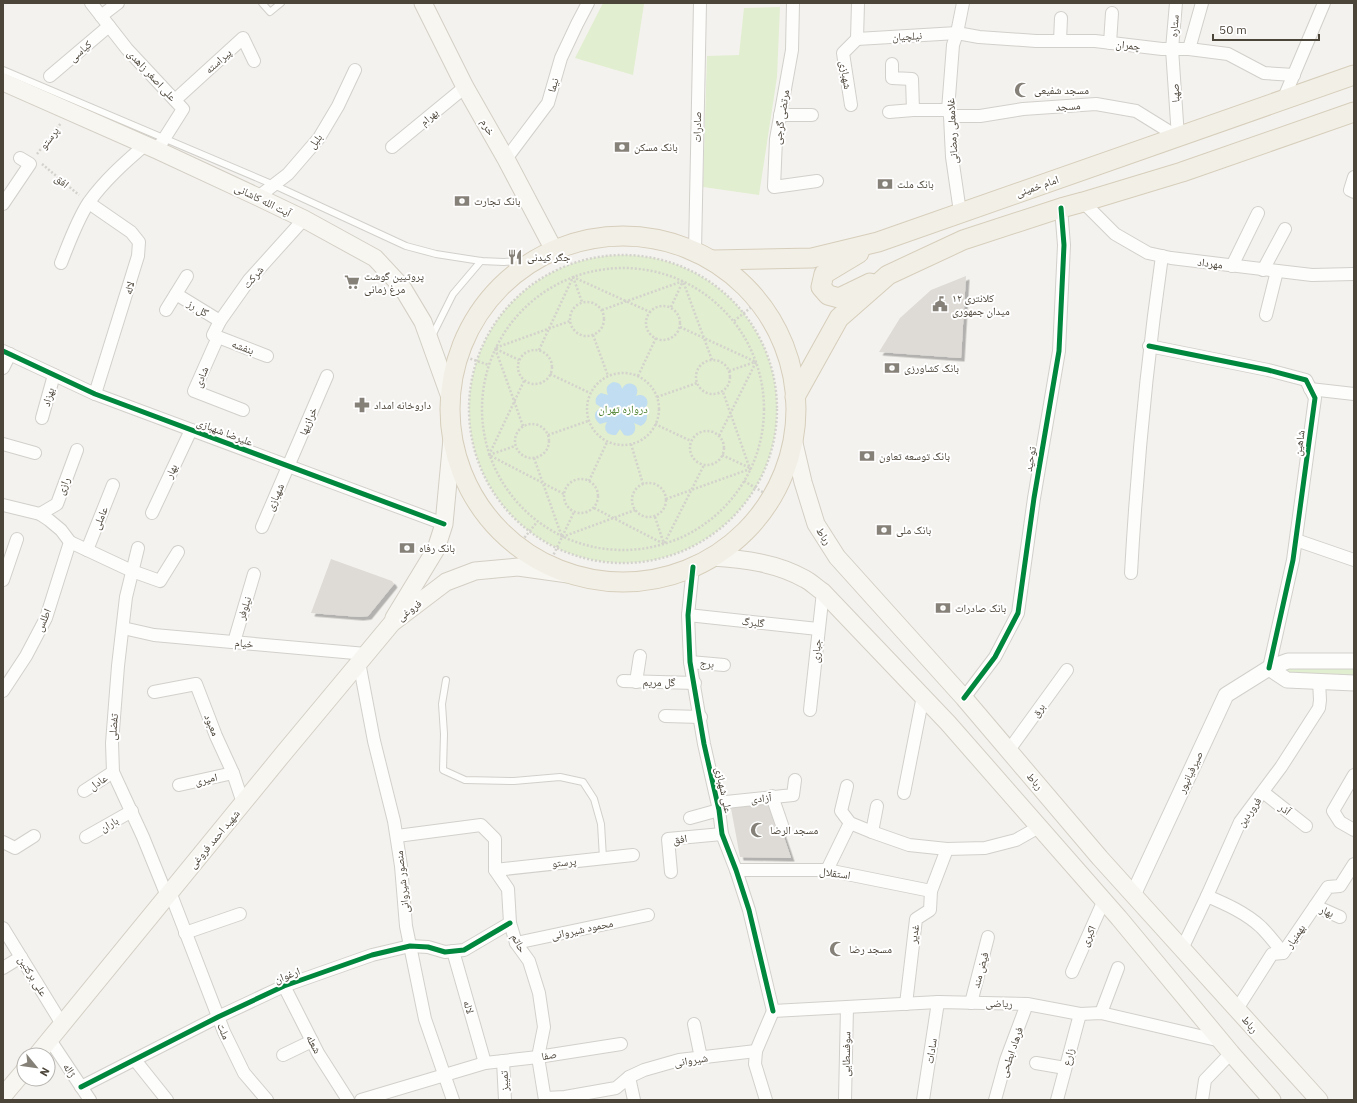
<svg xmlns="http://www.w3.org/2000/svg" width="1357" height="1103" viewBox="0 0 1357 1103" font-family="'IBM Plex Sans','Noto Naskh Arabic',sans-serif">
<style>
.green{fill:#e1eecf}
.water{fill:#c0ddf1}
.building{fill:#dedbd6;filter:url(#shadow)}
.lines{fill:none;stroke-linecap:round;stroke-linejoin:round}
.service-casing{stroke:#d2d0cb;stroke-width:8}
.minor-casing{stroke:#d2d0cb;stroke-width:14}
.tertiary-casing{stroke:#d2d0cb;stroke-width:17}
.secondary-casing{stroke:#d3cfc5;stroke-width:19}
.primary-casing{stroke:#d6cebb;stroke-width:21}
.path{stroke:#d3d2cc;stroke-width:2.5;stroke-dasharray:2 2;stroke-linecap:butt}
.service{stroke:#fdfdfc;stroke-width:6}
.minor{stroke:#fdfdfc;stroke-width:12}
.tertiary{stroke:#fdfdfc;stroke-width:15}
.secondary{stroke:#f7f6f1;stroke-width:17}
.primary{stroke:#f2efe6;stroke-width:19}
.cycleway-casing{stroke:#fff;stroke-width:8}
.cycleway{stroke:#00873e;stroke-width:5}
.labels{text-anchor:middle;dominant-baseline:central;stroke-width:4;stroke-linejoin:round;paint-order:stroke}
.street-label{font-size:11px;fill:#4b4439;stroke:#fff}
.poi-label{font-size:11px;fill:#4b4439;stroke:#fff;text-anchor:start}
.park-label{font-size:11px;fill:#4a7f2a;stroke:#fff}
</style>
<defs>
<filter id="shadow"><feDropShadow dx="3.5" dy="3.5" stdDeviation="0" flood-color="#0004"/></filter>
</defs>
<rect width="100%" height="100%" fill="#f4f2ee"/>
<g class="green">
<polygon points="603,3 644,4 633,75 575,58"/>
<polygon points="780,7 777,77 759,195 703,187 707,56 739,55 744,8"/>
<circle cx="623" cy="409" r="154"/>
<polygon points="1290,666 1354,667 1354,676 1290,675 1279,669"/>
</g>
<path class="water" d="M 614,382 C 619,383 621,384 622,389 C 627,378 642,385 636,396 C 647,391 653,407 641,410 L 647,415 C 647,420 646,423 641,426 L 634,423 C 638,431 632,438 624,435 L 620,429 L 616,435 C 608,436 602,430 607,422 L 600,424 C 593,419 593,410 602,408 L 596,404 C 595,399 596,396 601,393 L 608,395 C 605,388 607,384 614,382 Z"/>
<g class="building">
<polygon points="966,276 961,358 879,352 900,318 931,290"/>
<polygon points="331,559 392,581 394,584 368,616 360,617 311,613"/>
<polygon points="771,799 791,858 740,857 730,803"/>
</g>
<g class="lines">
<g class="service-casing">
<g id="service">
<polyline points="262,3 270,12 281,3"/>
<polyline points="3,70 274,185 406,246 436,254 481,261 504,262 535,260"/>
<polyline points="432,336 453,294 481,261"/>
<polyline points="446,680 442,704 444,734 443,770 465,780 514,781 560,777 583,782 594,799 601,824 603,858"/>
</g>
</g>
<g class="minor-casing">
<g id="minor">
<polyline points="91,3 127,49 183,109 157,150"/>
<polyline points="793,3 792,50 776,139 774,187 817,181"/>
<polyline points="1176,3 1172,49 1178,137"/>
<polyline points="101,16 118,3"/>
<polyline points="857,39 957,33 979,37 1036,41 1095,41 1162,49 1189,49 1228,54 1264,73 1294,75"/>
<polyline points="1060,41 1061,18"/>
<polyline points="1110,43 1112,13"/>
<polyline points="1189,49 1202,3"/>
<polyline points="892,64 892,78 912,79 913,110 948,110"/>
<polyline points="50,76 109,26"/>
<polyline points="175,100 243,38 254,61"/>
<polyline points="1283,100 1324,3"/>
<polyline points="851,105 843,53 857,39 858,3"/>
<polyline points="889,112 913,110"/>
<polyline points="780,115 812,115"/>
<polyline points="950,116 980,116 1023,109 1096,104 1136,111 1178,137"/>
<polyline points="392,147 465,87"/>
<polyline points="506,159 548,103 561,58 577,24 588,3"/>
<polyline points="1354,177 1350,190 1354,192"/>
<polyline points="258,197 288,174 319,138 338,106 355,70"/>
<polyline points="1083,202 1115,234 1148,253 1171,258 1312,275 1354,274"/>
<polyline points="89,203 131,232 139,242 138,256 95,394"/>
<polyline points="3,204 30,164 20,158"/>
<polyline points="960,212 952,157 950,116 948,110 953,45 957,33 963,3"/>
<polyline points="695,251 700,3"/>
<path d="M 61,263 C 69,243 77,220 89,202 C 105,180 124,163 145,145"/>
<polyline points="1232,266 1258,213"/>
<polyline points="1263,270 1285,229"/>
<polyline points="176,294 220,321"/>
<polyline points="166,310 187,276"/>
<polyline points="1266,315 1277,271"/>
<polyline points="218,337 194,391 243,410"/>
<polyline points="1149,346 1268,370 1306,380 1315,398 1293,560 1269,668"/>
<polyline points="3,351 95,394 444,524"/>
<polyline points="267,356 213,335 220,321 249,280 304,219"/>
<polyline points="3,368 10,354"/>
<polyline points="1310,389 1354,394"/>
<polyline points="42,418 54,375"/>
<polyline points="3,444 35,453"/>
<polyline points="3,505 40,514 49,520 61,530 70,542 132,571 160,581 178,552"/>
<polyline points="152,513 191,430"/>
<polyline points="40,514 57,504 77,450"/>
<polyline points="262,527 327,376"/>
<polyline points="1296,540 1354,560"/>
<polyline points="138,548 126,597 118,666 112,743 113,772 143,837 167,896"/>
<polyline points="87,550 113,485"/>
<polyline points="693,567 688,615 690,662 704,744 719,810 722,834 736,870 749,910 773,1011"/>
<path d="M 1131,573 C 1137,466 1147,361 1162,256"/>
<polyline points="3,580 17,539"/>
<polyline points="688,615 818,629"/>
<polyline points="123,628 154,635 366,654"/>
<polyline points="234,642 254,574"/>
<polyline points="359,662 374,741 394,821 401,866 406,926 425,1019 453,1100"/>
<polyline points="690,662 724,665"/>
<polyline points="623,681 695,683"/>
<polyline points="636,682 640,656"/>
<polyline points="3,691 26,656 46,618 70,542"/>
<polyline points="154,692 196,684 216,736 233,773 243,803"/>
<polyline points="964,698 995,657 1018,613 1034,498 1059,351 1064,245 1061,208"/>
<polyline points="810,710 823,592"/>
<polyline points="665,716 701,717"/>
<polyline points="1009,750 1067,670"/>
<polyline points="1354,775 1333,811 1340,822 1354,830"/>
<polyline points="179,785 233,773"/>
<polyline points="847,786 841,811 850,823 872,832 909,845 947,849 985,848 1016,840 1039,827"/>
<polyline points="84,791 113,772"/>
<polyline points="1263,792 1306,826"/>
<polyline points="904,793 923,696"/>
<polyline points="772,796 782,825"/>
<polyline points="690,818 719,810 726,802 793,795 795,780"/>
<polyline points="872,832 877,806"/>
<polyline points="397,836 481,825 495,839 495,870 508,889 510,923 516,943 529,961 539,993 544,1027 538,1057 545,1100"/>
<polyline points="86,837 132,811"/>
<polyline points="3,842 15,848 34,836"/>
<polyline points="495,870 633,855"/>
<polyline points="736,870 827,870 931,891"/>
<polyline points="827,870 850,823"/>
<polyline points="671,872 668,839 722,834"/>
<polyline points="170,892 224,1032 244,1073 267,1100"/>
<path d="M 1207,896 C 1226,904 1246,913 1261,927 C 1269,935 1276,944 1283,953"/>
<polyline points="1315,906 1340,917"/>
<polyline points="3,928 62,1024"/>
<polyline points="185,933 240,914"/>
<polyline points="516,943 648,915"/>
<polyline points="1182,949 1207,896 1240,822 1281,767 1319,708 1320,700 1319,681"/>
<polyline points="453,951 485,1063"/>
<polyline points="3,968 21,957"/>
<polyline points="1072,972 1104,900"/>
<polyline points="284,986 318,1053 348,1100"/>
<polyline points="971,1003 988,937"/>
<polyline points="906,1004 916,919 930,910 931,891 947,849"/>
<polyline points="1237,1009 1272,954 1283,953 1328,887 1340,886 1354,864"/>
<polyline points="773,1011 938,1002 1027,1004 1080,1014 1101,1013 1221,1041"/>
<polyline points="1101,1013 1118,968"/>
<polyline points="694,1024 701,1058"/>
<polyline points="50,1040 90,1100"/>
<polyline points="283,1055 312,1041"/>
<polyline points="135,1060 167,1100"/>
<polyline points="503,1061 505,1100"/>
<polyline points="1036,1063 1065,1068"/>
<polyline points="629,1077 634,1100"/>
<polyline points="81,1087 218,1017 284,986 372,955 410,946 428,947 445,952 464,950 510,923"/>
<polyline points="545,1098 565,1097 616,1088 629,1077 644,1070 679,1060 756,1051"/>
<polyline points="361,1100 485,1063 538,1057 621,1044"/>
<polyline points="766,1100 755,1064 756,1051 773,1011"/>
<polyline points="845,1100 847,1007"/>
<polyline points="923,1100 938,1002"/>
<polyline points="995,1100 1006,1060 1027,1004"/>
<polyline points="1057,1100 1080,1014"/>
<polyline points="1202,1100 1205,1080 1231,1053"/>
</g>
</g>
<g class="tertiary-casing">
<g id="tertiary">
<polyline points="1269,668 1287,680 1354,683"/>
<polyline points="1133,895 1226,695 1269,668 1288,661 1354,661"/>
</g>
</g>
<g class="secondary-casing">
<g id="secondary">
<polyline points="423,3 465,87 506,159 554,250"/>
<polyline points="3,82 157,150 258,197 304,219 375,258 402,287 423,322 450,397"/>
<polyline points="793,439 803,482 816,524 837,557 964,698 1100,858 1319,1100"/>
<path d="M 712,557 C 744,559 777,563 805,579 C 811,582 817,588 823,592 L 948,723 L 1119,918 L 1231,1053 L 1272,1100"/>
<polyline points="394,618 436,549 444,524 452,439"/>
<polyline points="37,1055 283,754 392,623 446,582 475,571 518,567 568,574"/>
<polyline points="3,1096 24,1071"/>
</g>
</g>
<g class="primary-casing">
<g id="primary">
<circle cx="623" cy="409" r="173"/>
<polyline points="859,253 824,274 821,287 828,295 839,298 870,283"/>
<polyline points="713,260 812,258 878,242 1354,75"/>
<polyline points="795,397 839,318 888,275 963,240 1061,208 1083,202 1182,172 1354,112"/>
</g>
</g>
<g class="path">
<polyline points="37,154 61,123"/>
<polyline points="42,164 79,195"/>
<circle cx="623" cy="409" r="154"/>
<circle cx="623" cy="409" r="141"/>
<polyline points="573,277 582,302"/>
<circle cx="587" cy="319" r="17"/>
<circle cx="663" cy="323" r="17"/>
<polyline points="671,307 683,281"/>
<polyline points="602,310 683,281 712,360"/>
<polyline points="734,321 759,301"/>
<polyline points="680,327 756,362 719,436"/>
<polyline points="593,335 608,376"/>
<polyline points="496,349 519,360"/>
<circle cx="535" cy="367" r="17"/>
<polyline points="539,350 573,277 650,312"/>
<polyline points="459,355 489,365"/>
<circle cx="713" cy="377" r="17"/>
<polyline points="729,371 755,362"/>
<circle cx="623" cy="409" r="36"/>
<polyline points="550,374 590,393"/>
<polyline points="638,376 656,338"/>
<polyline points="524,381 489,455 564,494"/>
<polyline points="657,397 697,383"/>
<circle cx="532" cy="441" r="17"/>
<polyline points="655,424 691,441"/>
<polyline points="523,426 495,348 570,321"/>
<circle cx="707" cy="448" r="17"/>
<polyline points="548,435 588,421"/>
<polyline points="631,444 643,484"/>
<polyline points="489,455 515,446"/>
<polyline points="722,455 750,468"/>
<polyline points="534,458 562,537 635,510"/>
<circle cx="581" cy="496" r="17"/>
<polyline points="589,481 607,442"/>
<polyline points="744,481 771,497"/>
<circle cx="649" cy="500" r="17"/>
<polyline points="666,499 750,469 723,392"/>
<polyline points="594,508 664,544 704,465"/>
<polyline points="655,517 664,544"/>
<polyline points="517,547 537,522"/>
<polyline points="552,558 574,512"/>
</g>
<use href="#service" class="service"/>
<use href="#minor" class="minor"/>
<use href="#tertiary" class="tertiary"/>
<use href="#secondary" class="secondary"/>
<use href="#primary" class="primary"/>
<g class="cycleway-casing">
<g id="cycleway">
<polyline points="1149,346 1268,370 1306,380 1315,398 1293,560 1269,668"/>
<polyline points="3,351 95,394 444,524"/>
<polyline points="693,567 688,615 690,662 704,744 719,810 722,834 736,870 749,910 773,1011"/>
<polyline points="964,698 995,657 1018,613 1034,498 1059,351 1064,245 1061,208"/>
<polyline points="81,1087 218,1017 284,986 372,955 410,946 428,947 445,952 464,950 510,923"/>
</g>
</g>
<use href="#cycleway" class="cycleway"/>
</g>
<defs>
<g id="mosque-bare" transform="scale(1.2)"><path d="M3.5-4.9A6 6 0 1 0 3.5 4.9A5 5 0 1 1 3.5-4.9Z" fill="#868178" stroke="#fff" stroke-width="2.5" paint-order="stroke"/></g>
<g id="bank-bare" transform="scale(1.2)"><path d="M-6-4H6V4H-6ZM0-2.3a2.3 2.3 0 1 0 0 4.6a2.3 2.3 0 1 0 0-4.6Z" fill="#868178" stroke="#fff" stroke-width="2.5" paint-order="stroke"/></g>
<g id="restaurant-bare" transform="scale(1.2)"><path d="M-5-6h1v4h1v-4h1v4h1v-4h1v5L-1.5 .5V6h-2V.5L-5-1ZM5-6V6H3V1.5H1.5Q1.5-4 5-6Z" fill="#868178" stroke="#fff" stroke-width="2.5" paint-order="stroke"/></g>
<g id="supermarket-bare" transform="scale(1.2)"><path d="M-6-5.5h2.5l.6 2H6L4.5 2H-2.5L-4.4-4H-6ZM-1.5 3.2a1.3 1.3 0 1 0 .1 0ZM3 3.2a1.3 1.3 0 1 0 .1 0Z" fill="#868178" stroke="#fff" stroke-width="2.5" paint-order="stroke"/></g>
<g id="civic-bare" transform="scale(1.2)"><path d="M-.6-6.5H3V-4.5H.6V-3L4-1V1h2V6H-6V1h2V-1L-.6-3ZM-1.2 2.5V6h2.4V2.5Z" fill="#868178" stroke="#fff" stroke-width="2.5" paint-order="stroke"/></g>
<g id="pharmacy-bare" transform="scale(1.2)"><path d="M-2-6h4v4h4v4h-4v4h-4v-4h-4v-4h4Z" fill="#868178" stroke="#fff" stroke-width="2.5" paint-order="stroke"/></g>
</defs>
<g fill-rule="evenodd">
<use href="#mosque-bare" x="1022" y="90"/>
<use href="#bank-bare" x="622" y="147"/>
<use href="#bank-bare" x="885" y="184"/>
<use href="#bank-bare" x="462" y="201"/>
<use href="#restaurant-bare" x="515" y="257"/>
<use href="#supermarket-bare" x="352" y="282"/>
<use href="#civic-bare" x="940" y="304"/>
<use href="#bank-bare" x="892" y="368"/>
<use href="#pharmacy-bare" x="362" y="405"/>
<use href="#bank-bare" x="867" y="456"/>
<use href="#bank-bare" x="884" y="530"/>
<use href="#bank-bare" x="407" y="548"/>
<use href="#bank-bare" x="943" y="608"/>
<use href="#mosque-bare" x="758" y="830"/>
<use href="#mosque-bare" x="837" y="949"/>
</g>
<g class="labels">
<g class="street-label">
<text transform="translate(1174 26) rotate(-86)">ستاره</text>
<text transform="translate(907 36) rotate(-3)">نیلچیان</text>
<text transform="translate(1128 45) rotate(6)">چمران</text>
<text transform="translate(80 51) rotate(-41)">کیاسی</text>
<text transform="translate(218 61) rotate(-42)">پیراسته</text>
<text transform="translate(152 75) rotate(47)">علی اصغر زاهدی</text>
<text transform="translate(846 75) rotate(81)">شهبازی</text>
<text transform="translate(553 85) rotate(-73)">نیما</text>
<text transform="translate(1175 93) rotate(-93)">صهبا</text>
<text transform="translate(1068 106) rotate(-4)">مسجد</text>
<text transform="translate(429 117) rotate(-40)">بهرام</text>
<text transform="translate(781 117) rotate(-81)">مرتضی گرجی</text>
<text transform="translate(488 127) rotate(61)">خرم</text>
<text transform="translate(697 127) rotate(-89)">صادرات</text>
<text transform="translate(952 131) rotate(-93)">غلامعلی رمضانی</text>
<text transform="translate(49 138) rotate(-53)">پرستو</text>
<text transform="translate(315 141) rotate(-53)">بلبل</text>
<text transform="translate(62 181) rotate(40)">افق</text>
<text transform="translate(1037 186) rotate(-19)">امام خمینی</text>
<text transform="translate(263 200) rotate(26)">آیت الله کاشانی</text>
<text transform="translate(1210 263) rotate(7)">مهرداد</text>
<text transform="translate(253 277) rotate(-50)">شرکت</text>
<text transform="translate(129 288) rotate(-75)">لاله</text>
<text transform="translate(198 308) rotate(32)">گل رز</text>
<text transform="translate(243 347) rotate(20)">بنفشه</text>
<text transform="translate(201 377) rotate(-68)">شادی</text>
<text transform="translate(48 397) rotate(-75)">بهزاد</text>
<text transform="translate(308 421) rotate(-67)">خرازیها</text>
<text transform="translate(225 432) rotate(21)">علیرضا شهبازی</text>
<text transform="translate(1299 443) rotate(-82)">شاهین</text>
<text transform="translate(1030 459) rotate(-80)">توحید</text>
<text transform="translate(171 471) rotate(-65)">بهار</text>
<text transform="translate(63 486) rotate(-69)">رازی</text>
<text transform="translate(275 497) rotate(-66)">شهبازی</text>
<text transform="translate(100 518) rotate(-68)">عاملی</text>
<text transform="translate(824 536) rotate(58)">رباط</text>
<text transform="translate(244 608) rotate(-73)">نیلوفر</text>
<text transform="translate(409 610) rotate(-37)">فروغی</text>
<text transform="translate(43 620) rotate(-67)">اطلس</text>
<text transform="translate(753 622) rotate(6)">گلبرگ</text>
<text transform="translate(244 643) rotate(5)">خیام</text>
<text transform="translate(816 651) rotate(-85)">جباری</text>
<text transform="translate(707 663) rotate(6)">برج</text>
<text transform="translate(659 682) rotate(1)">گل مریم</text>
<text transform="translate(1038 710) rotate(-54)">برق</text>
<text transform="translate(212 725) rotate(68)">معبود</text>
<text transform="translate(113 727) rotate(-86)">تفضلی</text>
<text transform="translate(1190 772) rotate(-65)">صیرفیانپور</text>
<text transform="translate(206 779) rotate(-13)">امیری</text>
<text transform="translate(1035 781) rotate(50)">رباط</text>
<text transform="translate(98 782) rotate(-33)">عادل</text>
<text transform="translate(724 790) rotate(78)">علی شهبازی</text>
<text transform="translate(761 798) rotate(-6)">آزادی</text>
<text transform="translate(1285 809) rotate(38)">آذر</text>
<text transform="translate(1249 812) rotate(-55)">فروردین</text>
<text transform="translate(109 824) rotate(-30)">باران</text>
<text transform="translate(214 839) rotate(-50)">شهید احمد فروغی</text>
<text transform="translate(680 839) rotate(-9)">افق</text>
<text transform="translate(564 862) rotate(-6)">پرستو</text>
<text transform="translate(835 873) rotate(8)">استقلال</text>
<text transform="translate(402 882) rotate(-96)">منصور شیروانی</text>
<text transform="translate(1327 911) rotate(23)">بهار</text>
<text transform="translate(582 929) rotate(-12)">محمود شیروانی</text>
<text transform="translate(914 934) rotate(-83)">غدیر</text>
<text transform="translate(1088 936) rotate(-66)">اکبری</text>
<text transform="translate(1295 936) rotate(-56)">بهمنیار</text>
<text transform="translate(519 943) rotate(63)">حاتم</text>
<text transform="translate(980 970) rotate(-75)">فیض مند</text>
<text transform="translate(287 975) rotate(-21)">ارغوان</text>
<text transform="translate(33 976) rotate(58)">علی برکتین</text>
<text transform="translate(999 1003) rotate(1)">ریاضی</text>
<text transform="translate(469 1007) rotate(74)">لاله</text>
<text transform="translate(1250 1024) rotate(49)">رباط</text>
<text transform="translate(224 1031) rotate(67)">ملت</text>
<text transform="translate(314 1044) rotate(62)">شعله</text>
<text transform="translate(931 1051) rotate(-81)">سادات</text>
<text transform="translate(1011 1052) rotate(-71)">فرهاد ابطحی</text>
<text transform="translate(846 1054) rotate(-89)">سوفسطایی</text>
<text transform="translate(549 1055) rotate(-9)">صفا</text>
<text transform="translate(1068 1057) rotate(-75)">زارع</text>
<text transform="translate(691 1060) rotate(-9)">شیروانی</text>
<text transform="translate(70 1070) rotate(57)">ژاله</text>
<text transform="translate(504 1081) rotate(-93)">تمییز</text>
</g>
<g class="poi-label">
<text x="1034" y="90">مسجد شفیعی</text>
<text x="634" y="147">بانک مسکن</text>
<text x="897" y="184">بانک ملت</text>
<text x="474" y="201">بانک تجارت</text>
<text x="527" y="257">جگر کیدنی</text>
<text x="364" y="276">پروتیین گوشت<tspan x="364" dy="13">مرغ زمانی</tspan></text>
<text x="952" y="298">کلانتری ۱۲<tspan x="952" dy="13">میدان جمهوری</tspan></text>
<text x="904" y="368">بانک کشاورزی</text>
<text x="374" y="405">داروخانه امداد</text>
<text x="879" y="456">بانک توسعه تعاون</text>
<text x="896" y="530">بانک ملی</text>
<text x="419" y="548">بانک رفاه</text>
<text x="955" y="608">بانک صادرات</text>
<text x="770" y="830">مسجد الرضا</text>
<text x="849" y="949">مسجد رضا</text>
</g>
<g class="park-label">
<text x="623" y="409">دروازه تهران</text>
</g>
</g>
<rect width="1357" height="1103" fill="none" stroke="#4b4439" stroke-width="8"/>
<g transform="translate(36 1067) rotate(119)"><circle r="19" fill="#ffffff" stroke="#b7b4b0"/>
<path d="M0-3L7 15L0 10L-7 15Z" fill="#868178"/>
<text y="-6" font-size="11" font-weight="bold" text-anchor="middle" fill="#4b4439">N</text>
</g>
<path d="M1213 34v6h106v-6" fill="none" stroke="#4b4439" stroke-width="2"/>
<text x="1219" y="34" font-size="12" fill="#4b4439" stroke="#ffffff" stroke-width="3" paint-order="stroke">50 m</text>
</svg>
